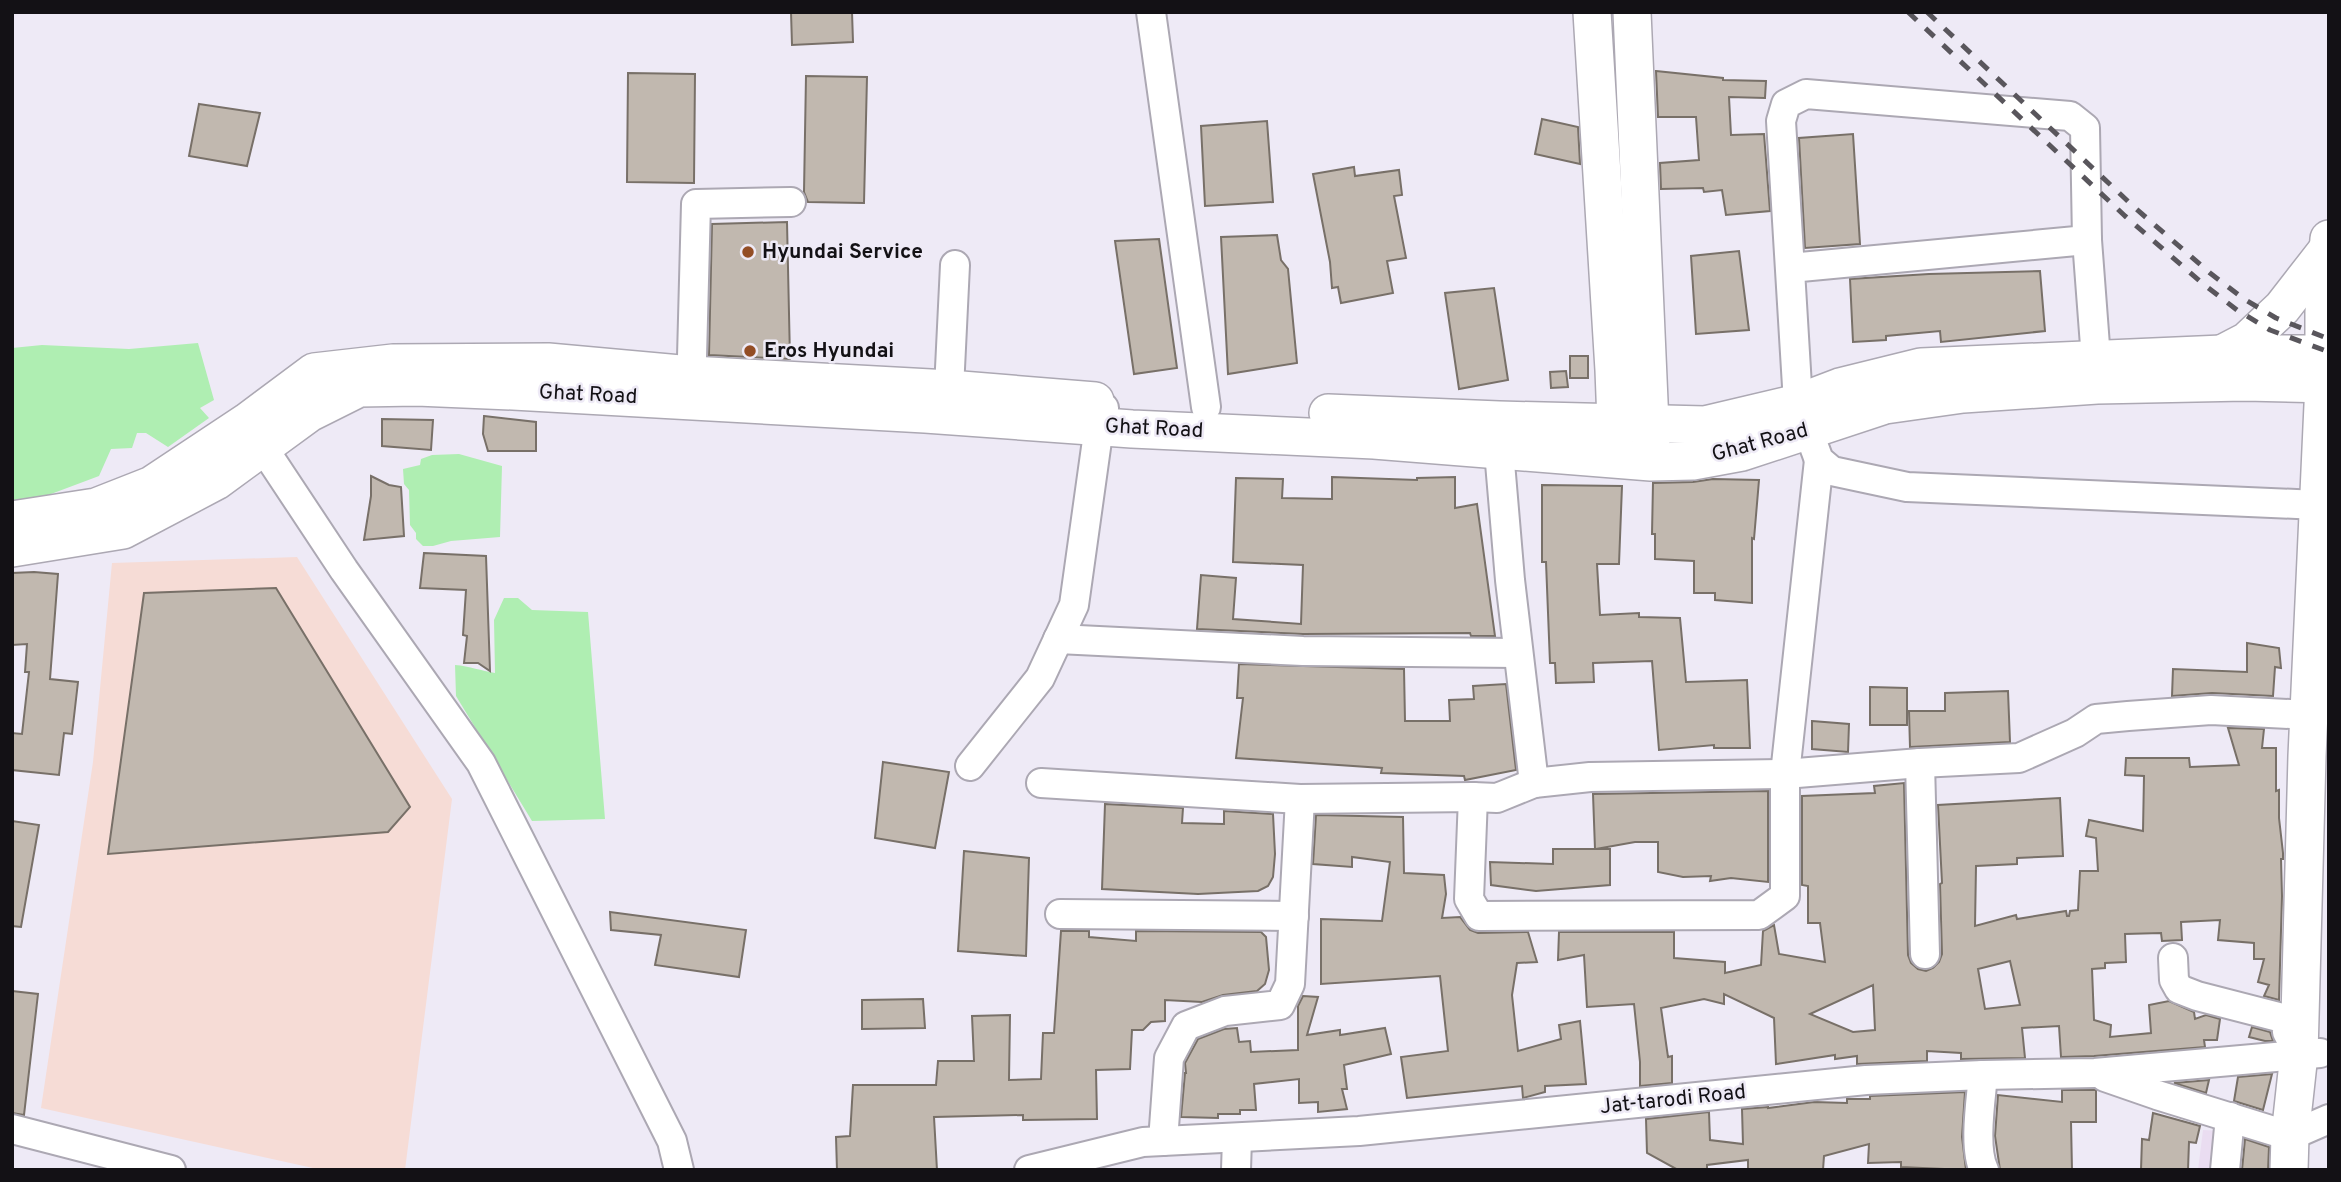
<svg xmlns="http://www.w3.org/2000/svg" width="2341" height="1182" viewBox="0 0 2341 1182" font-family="Overpass,sans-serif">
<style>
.commercial{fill:#eaddf1}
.industrial{fill:#f6dcd6}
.green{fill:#afeeb2}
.building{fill:#c1b8af;stroke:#787068;stroke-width:2;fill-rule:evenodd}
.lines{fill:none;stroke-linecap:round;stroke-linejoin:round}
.minor-casing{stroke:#aca8b3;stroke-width:32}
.major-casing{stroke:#aca8b3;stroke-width:40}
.minor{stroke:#fff;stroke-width:28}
.major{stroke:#fff;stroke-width:37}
.rail{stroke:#59565c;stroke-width:5;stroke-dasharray:12 12;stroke-linecap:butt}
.poi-dot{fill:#934d25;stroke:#eeeaf6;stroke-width:2.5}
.labels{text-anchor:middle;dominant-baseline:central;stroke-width:5;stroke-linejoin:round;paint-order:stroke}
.poi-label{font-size:21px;font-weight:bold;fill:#131115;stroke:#eeeaf6;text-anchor:start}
.street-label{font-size:21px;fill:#131115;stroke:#eeeaf6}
</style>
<rect width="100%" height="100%" fill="#eeeaf6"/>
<polygon class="commercial" points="2203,1130 2222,1131 2220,1170 2198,1170"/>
<polygon class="industrial" points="297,557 452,799 405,1170 322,1170 41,1108 93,762 112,563"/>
<g class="green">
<polygon points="198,343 214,400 200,408 209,418 168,447 146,433 137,433 132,448 111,449 99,476 35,500 12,502 12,348 42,345 129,349"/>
<polygon points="459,454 502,466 500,537 451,541 433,546 423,546 416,539 416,533 410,525 409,490 404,484 403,469 420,465 421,459 432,455"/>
<path d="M 504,598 L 518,598 L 532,610 L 588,612 L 605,819 L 532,821 L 456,696 L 455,665 C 470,666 481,671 495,673 L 494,620 Z"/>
</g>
<g class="building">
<polygon points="791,12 852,12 853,42 792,45"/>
<polygon points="1656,71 1723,78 1723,80 1766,81 1765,98 1729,97 1731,135 1764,134 1770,211 1726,215 1722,190 1704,192 1703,188 1661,189 1660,163 1699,160 1696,117 1658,117"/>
<polygon points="628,73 695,74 694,183 627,182"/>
<polygon points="806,76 867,77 864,203 808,202 804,192"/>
<polygon points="199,104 260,113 247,166 189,156"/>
<polygon points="1542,119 1578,127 1580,164 1535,154"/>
<polygon points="1267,121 1273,202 1205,206 1201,126"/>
<polygon points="1853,134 1860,244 1805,248 1799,138"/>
<polygon points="1354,167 1355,176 1399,170 1402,195 1394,196 1406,258 1387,261 1393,293 1341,303 1338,287 1332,288 1330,262 1313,174"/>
<polygon points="787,222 790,359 709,355 712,224"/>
<polygon points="1277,235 1281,260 1288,269 1297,363 1228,374 1221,237"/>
<polygon points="1159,239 1177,368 1134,374 1115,241"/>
<polygon points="1739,251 1749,330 1696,334 1691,256"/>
<polygon points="2040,271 2045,331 1941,342 1940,331 1886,336 1886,340 1853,342 1850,279 1929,274"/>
<polygon points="1494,288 1508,380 1459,389 1445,293"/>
<rect x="1570" y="356" width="18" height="22"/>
<polygon points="1566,371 1568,387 1551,388 1550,372"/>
<polygon points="484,416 536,422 536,451 488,451 483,434"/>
<polygon points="382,419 433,420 431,450 382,446"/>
<polygon points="371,476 389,485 401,487 404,536 364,540 371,496"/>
<polygon points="1332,477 1417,480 1417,478 1455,477 1455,508 1477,504 1495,636 1471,636 1470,633 1303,634 1197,629 1201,575 1236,578 1233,619 1301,624 1303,565 1233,562 1236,478 1283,479 1282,498 1332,499"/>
<polygon points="1713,479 1759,480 1754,539 1752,538 1752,603 1715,600 1715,593 1694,593 1694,561 1655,559 1655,534 1652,534 1653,483 1693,482"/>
<polygon points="1542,485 1622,486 1619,564 1597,564 1600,615 1639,613 1639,617 1680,618 1686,682 1747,680 1750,748 1714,748 1714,745 1659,750 1652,661 1593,663 1594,682 1556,683 1555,663 1550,663 1546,562 1542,562"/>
<polygon points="424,553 486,556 490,671 478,663 464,663 467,636 463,635 466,590 420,588"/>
<polygon points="34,572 58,574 50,679 78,682 72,734 64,733 59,775 12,770 12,733 22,734 29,672 25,672 27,644 12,645 12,573"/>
<polygon points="276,588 410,807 388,832 108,854 144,593"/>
<polygon points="2247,643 2279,648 2281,668 2275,667 2273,696 2212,693 2172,696 2173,669 2247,672"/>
<polygon points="1239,664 1404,669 1405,721 1450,721 1449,700 1474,699 1473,686 1506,684 1516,770 1465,780 1464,776 1381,773 1382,768 1236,758 1243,698 1237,698"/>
<polygon points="1870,687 1907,688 1907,725 1870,725"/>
<polygon points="2008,691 2010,742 1910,747 1909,711 1945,711 1945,693"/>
<polygon points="1812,721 1849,724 1848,752 1812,749"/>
<path d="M 2228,728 L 2264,729 L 2262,748 L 2276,748 L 2276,791 L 2279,790 L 2279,818 L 2283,853 L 2283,859 L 2281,859 L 2282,896 L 2279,1000 L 2264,996 L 2269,985 L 2258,982 L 2264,959 L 2254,959 L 2254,943 L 2218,940 L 2220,920 L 2181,922 L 2182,940 L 2162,941 L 2161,933 L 2125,934 L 2126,962 L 2105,963 L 2105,968 L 2092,969 L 2094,1020 L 2111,1025 L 2110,1037 L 2151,1033 L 2149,1005 L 2169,1001 L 2194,1012 L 2195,1019 L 2206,1015 L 2220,1019 L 2217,1040 L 2204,1040 L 2205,1047 L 2094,1056 L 2061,1057 L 2059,1026 L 2022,1028 L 2025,1058 L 1961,1059 L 1961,1053 L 1927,1051 L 1927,1061 L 1857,1064 L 1857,1056 L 1835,1059 L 1835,1055 L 1776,1064 L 1774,1018 L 1724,994 L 1724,1004 L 1704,999 L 1661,1008 L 1668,1057 L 1672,1056 L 1672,1083 L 1640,1086 L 1640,1062 L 1634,1004 L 1587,1007 L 1584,955 L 1558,960 L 1559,932 L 1674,932 L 1674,958 L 1725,962 L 1725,973 L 1761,965 L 1763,931 L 1774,925 L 1779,954 L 1825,962 L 1820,923 L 1808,923 L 1808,886 L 1802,885 L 1802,796 L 1875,793 L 1874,786 L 1904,783 L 1908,955 L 1911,963 L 1918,969 L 1926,971 L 1933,968 L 1939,962 L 1942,954 L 1940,884 L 1942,883 L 1938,805 L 2060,798 L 2063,856 L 2017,858 L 2017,864 L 1976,866 L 1975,926 L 2016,915 L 2017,919 L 2066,911 L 2067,916 L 2069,916 L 2070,911 L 2078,910 L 2080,871 L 2098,871 L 2096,838 L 2086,836 L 2089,820 L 2143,831 L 2144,776 L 2125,775 L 2126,758 L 2189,758 L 2190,767 L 2239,765 ZM 2010,961 L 2020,1005 L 1985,1009 L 1978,969 ZM 1873,985 L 1875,1030 L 1853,1032 L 1810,1014 Z"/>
<polygon points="883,762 949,772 935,848 875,838"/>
<polygon points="1768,791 1768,882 1731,878 1710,881 1711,876 1683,877 1658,872 1658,842 1635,842 1596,849 1610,849 1610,885 1536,891 1491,885 1490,862 1553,864 1553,849 1595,849 1593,794"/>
<polygon points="1105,804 1183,808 1182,823 1224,824 1224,811 1273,814 1275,854 1273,877 1268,886 1258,891 1198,894 1102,889"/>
<polygon points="1316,815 1403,817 1404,873 1444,875 1446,894 1442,918 1460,917 1470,930 1478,933 1528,932 1537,962 1517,963 1512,995 1518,1051 1561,1039 1559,1025 1580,1021 1586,1084 1545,1086 1545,1092 1523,1098 1522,1086 1407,1098 1401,1057 1448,1051 1440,976 1321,984 1321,919 1382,921 1390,862 1352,857 1352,867 1313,864"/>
<polygon points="12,821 39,825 21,927 12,926"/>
<polygon points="964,851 1029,858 1026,956 958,951"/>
<polygon points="610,912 746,930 739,977 655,965 661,935 611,930"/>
<polygon points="1061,931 1089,931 1089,937 1136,941 1136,931 1261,932 1266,937 1269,970 1265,984 1257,991 1223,995 1202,1002 1165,1000 1165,1021 1151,1022 1143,1030 1132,1030 1130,1069 1096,1070 1097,1119 1023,1120 1023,1115 934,1117 937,1170 837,1170 836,1137 850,1136 853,1085 936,1085 938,1061 974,1061 972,1016 1010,1015 1009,1080 1041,1079 1043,1033 1054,1033"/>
<polygon points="12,991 38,994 24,1115 12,1113"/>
<polygon points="1303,996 1318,997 1307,1035 1340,1030 1340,1035 1385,1028 1391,1054 1344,1065 1347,1089 1342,1089 1347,1109 1318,1112 1318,1102 1299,1103 1299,1079 1254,1084 1256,1110 1240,1110 1240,1114 1218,1114 1218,1118 1181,1117 1185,1073 1186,1073 1185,1063 1198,1039 1224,1029 1237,1028 1239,1042 1250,1041 1251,1052 1298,1050 1298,1006"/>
<polygon points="923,999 925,1028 862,1029 862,1000"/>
<polygon points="2252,1027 2270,1032 2273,1041 2265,1041 2249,1037"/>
<polygon points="2272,1074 2263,1110 2234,1101 2238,1077"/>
<polygon points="2209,1080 2206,1093 2174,1083"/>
<polygon points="2062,1090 2096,1090 2096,1122 2071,1122 2072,1170 2000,1170 1995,1136 1998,1095 2062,1102"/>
<polygon points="1965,1092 1962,1137 1966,1170 1901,1167 1901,1162 1868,1163 1869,1144 1824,1156 1823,1170 1748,1170 1748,1160 1707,1165 1707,1170 1678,1170 1647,1153 1646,1119 1709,1112 1710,1140 1743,1144 1742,1109 1768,1107 1768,1108 1814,1102 1847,1103 1847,1099 1870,1099 1870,1096"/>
<polygon points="2153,1113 2200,1126 2196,1143 2189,1142 2188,1170 2141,1170 2142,1139 2149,1140"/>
<polygon points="2245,1139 2269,1147 2268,1170 2242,1170"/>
</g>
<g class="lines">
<g class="minor-casing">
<g id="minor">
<polyline points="1151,12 1206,407"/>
<polyline points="2087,240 2096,359"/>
<polyline points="1790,268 2087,240 2085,128 2070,116 1806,94 1786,104 1781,121 1798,403 1819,460 1832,471 1907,487 2318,505"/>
<polyline points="691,395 696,204 791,202"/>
<polyline points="946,409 949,389 955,265"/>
<polyline points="252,431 344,570 481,763 672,1141 679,1170"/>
<polyline points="1499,451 1510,580 1534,783"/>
<polyline points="1058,639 1303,651 1518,653"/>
<polyline points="1920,763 1925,954"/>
<polyline points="970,766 1040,678 1074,605 1099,426 1104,408"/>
<polyline points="1041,783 1300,799 1473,797 1497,798 1534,783 1590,777 1785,774 1920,763 2019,758 2075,733 2096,719 2128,716 2211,710 2309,715"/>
<polyline points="1473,797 1469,899 1479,916 1759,915 1785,896 1785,774 1819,460"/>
<polyline points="1060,914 1294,916"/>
<polyline points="2173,958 2174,980 2179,989 2197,996 2286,1019 2287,1032 2296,1049"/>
<path d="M 1983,1075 C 1981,1099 1973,1148 1984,1170"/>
<polyline points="2105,1077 2157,1095 2290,1136 2329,1119"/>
<polyline points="12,1129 171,1170"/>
<polyline points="1163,1141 1169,1058 1186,1026 1225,1011 1280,1005 1290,984 1300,799"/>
<polyline points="1029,1170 1143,1142 1359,1131 1866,1080 1983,1075 2095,1073 2320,1053"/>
<polyline points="1236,1170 1237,1138"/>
<polyline points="2225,1170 2230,1117"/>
</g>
</g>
<g class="major-casing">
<g id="major">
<polyline points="1592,12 1614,370 1616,422 1614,444"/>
<polyline points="1632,12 1651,447"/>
<polyline points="2222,354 2247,341 2282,308 2328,249"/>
<polyline points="1328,413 1499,420 1705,425 1798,403 1840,387 1921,367 2222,354 2329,354"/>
<polyline points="12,520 96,507 152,485 247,422 314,372 393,363 548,362 691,375 949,389 1095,401"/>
<polyline points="12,548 123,530 216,481 309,413 359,388 417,387 513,391 925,414 1132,429 1374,440 1651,462 1693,461 1742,452 1885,405 1963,394 2097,385 2245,382 2329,384"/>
<polyline points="2289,1170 2290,1136 2299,1054 2307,756 2324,383 2324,312 2329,239"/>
</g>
</g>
<use href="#minor" class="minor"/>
<use href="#major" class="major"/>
<g class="rail">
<polyline points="1908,12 2125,216 2202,283 2237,310 2270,330 2329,352"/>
<polyline points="1927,12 2134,207 2210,273 2244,299 2276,318 2329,339"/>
</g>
</g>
<g class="poi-dot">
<circle cx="748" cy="252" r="7"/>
<circle cx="750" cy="351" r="7"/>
</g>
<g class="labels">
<g class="poi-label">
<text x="762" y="252">Hyundai Service</text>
<text x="764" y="351">Eros Hyundai</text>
</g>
<g class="street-label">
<text transform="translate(588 395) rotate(3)">Ghat Road</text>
<text transform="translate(1154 429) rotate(3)">Ghat Road</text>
<text transform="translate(1760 443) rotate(-15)">Ghat Road</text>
<text transform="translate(1673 1100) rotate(-6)">Jat-tarodi Road</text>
</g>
</g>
<rect width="2341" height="1182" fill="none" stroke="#131115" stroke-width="28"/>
</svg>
